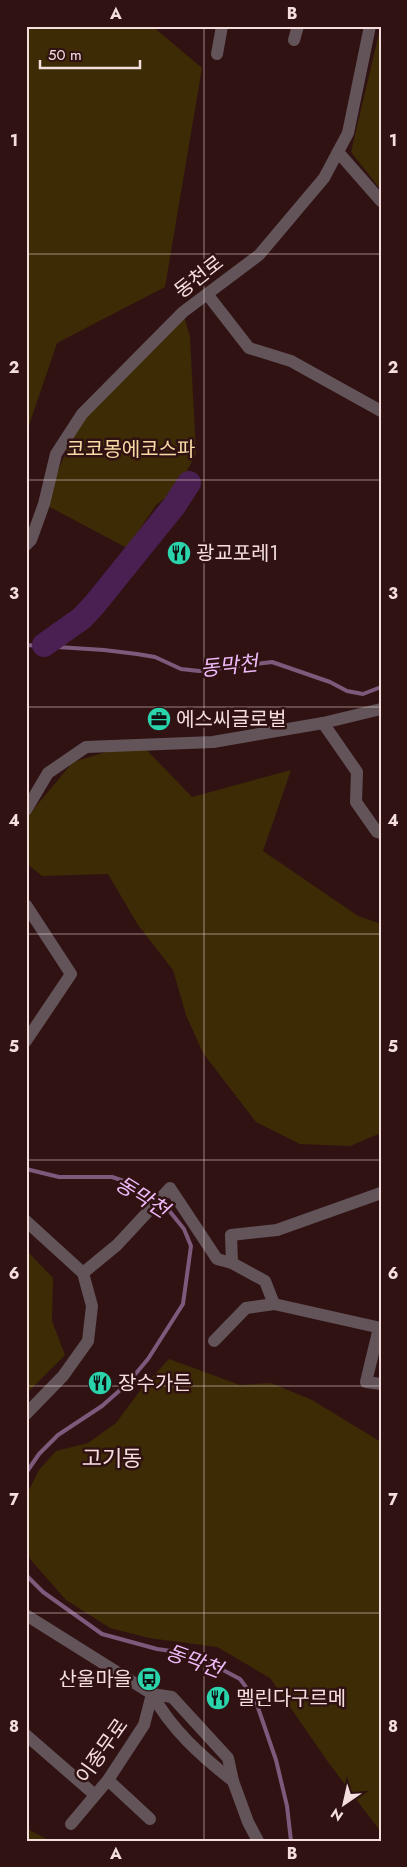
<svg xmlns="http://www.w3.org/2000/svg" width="407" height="1867" viewBox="0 0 407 1867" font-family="Jost,'Noto Sans KR',sans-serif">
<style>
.green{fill:#3d2b05}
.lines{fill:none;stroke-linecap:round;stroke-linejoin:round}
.stream{stroke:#7d597c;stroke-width:4}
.river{stroke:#4a2052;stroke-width:24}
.minor{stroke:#63545a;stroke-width:12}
.grid{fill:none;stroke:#f5dfde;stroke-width:1;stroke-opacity:0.55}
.labels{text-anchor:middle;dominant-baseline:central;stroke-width:5;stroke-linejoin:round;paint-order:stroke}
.street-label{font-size:20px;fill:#f5dfde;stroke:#301213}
.park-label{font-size:20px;fill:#f9daa6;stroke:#301213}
.poi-label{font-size:20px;fill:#f5dfde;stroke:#301213;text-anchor:start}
.water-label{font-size:21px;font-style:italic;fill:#eebaf8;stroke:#301213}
.quarter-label{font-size:22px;fill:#f5dfde;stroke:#301213}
.neatline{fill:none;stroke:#f5dfde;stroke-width:2}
.grid-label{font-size:16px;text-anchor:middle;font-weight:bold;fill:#f5dfde}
</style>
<rect width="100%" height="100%" fill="#301213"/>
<g class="green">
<polygon points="26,26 152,26 202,68 165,287 57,343 26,434"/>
<polygon points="380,29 381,29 381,190 351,152"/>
<polygon points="183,312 190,337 196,454 177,489 156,505 127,548 44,504 82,414"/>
<polygon points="139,742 192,797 291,770 263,851 358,916 381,924 381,1133 350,1146 300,1144 256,1122 203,1053 186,1015 173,970 138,925 108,874 42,876 26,863 26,818 73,762"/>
<polygon points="26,1250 53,1278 52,1321 65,1355 26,1394"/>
<polygon points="169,1359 240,1385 271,1383 312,1400 381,1442 381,1832 328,1762 270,1678 217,1647 149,1638 110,1628 66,1600 30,1559 26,1546 26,1496 39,1470 56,1451 88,1443 116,1423 142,1388"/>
<polygon points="26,1828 50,1841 26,1841"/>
</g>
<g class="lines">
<g class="stream">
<polyline points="26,645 104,650 137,654 155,657 181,669 199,671 272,662 330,682 347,691 363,694 381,687"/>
<polyline points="26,1169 59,1177 112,1177 127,1182 167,1208 184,1229 191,1246 183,1304 148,1359 127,1384 102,1406 58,1435 39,1454 26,1473"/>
<polyline points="26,1575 43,1592 102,1634 157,1649 185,1653 204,1660 240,1679 255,1699 276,1760 287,1806 291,1841"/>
</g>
<polyline class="river" points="44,645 82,618 95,604 174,506 189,483"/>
<g class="minor">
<polyline points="294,40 298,26"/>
<polyline points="217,54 222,26"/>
<polyline points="338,152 381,201"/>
<polyline points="207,294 249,348 291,361 381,411"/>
<polyline points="26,545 31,540 44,504 56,454 82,414 183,312 259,255 324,178 348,133 370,26"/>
<polyline points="323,723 357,772 356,802 377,832 381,833"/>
<polyline points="26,810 48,773 86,747 213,742 323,723 381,709"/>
<polyline points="26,905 71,974 26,1041"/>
<polyline points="381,1193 277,1230 231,1235 232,1263 265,1281 274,1304 381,1328"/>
<polyline points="26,1221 83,1273 92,1306 88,1341 63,1376 26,1414"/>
<polyline points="83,1273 117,1245 170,1188 217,1259 232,1263"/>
<polyline points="379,1328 366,1382 381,1384"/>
<polyline points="214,1341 246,1308 274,1304"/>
<polyline points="26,1615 152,1694 172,1697 228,1758 233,1781 248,1822 258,1841"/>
<path d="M 152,1694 C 172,1730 200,1755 233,1781"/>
<polyline points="26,1735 95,1795"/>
<polyline points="108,1780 150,1819"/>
<polyline points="71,1824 108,1780 144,1725 152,1694"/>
</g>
</g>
<path class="grid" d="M 204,26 L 204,1841M 26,254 L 381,254M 26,480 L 381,480M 26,707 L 381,707M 26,934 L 381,934M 26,1160 L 381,1160M 26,1386 L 381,1386M 26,1613 L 381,1613"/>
<defs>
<g id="restaurant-disc" transform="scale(1.25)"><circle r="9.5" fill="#2ad5ac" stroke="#301213"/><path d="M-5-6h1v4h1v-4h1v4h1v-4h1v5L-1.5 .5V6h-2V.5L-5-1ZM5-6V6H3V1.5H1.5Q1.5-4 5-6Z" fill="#111"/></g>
<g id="office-disc" transform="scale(1.25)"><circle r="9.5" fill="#2ad5ac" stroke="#301213"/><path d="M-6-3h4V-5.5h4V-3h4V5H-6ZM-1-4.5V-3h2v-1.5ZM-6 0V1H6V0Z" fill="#111"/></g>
<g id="bus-disc" transform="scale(1.25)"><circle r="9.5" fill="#2ad5ac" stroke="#301213"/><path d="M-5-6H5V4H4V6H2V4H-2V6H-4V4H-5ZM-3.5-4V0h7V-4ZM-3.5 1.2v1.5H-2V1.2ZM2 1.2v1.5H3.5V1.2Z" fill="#111"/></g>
</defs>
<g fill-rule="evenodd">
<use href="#restaurant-disc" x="179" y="553"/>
<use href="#office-disc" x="159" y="719"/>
<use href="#restaurant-disc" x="100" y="1383"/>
<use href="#bus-disc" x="149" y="1679"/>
<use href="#restaurant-disc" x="218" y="1698"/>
</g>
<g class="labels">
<g class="street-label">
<text transform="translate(199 277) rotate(-38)">동천로</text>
<text transform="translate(102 1751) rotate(-55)">이종무로</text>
</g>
<g class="park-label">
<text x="131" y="449">코코몽에코스파</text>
</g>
<g class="poi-label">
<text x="196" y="553">광교포레1</text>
<text x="176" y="719">에스씨글로벌</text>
<text x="118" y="1383">장수가든</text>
<text x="132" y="1679" text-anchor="end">산울마을</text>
<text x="236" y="1698">멜린다구르메</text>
</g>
<g class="water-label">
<text transform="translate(229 666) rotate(-6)">동막천</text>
<text transform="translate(142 1197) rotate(32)">동막천</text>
<text transform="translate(194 1661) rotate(20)">동막천</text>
</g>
<g class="quarter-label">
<text x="112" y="1458">고기동</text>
</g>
</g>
<rect width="407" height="1867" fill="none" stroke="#301213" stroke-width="55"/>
<g transform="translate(344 1804) rotate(214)" stroke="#301213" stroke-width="4" paint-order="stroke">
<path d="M0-4L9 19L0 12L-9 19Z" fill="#f5dfde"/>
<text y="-8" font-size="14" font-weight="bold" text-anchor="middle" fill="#f5dfde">N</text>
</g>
<path d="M40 60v8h100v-8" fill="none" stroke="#f5dfde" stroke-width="2.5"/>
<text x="48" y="60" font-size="15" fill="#f5dfde" stroke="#301213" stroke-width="4" paint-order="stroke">50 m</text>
<rect x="28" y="28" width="352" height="1812" class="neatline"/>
<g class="grid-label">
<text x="116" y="19">A</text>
<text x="292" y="19">B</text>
<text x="14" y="146">1</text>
<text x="393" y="146">1</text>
<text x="14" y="373">2</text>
<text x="393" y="373">2</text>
<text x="14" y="599">3</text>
<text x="393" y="599">3</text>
<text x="14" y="826">4</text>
<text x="393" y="826">4</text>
<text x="14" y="1052">5</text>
<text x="393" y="1052">5</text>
<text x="14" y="1279">6</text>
<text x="393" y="1279">6</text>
<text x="14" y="1505">7</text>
<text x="393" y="1505">7</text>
<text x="14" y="1732">8</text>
<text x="393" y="1732">8</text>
<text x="116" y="1859">A</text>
<text x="292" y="1859">B</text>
</g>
</svg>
